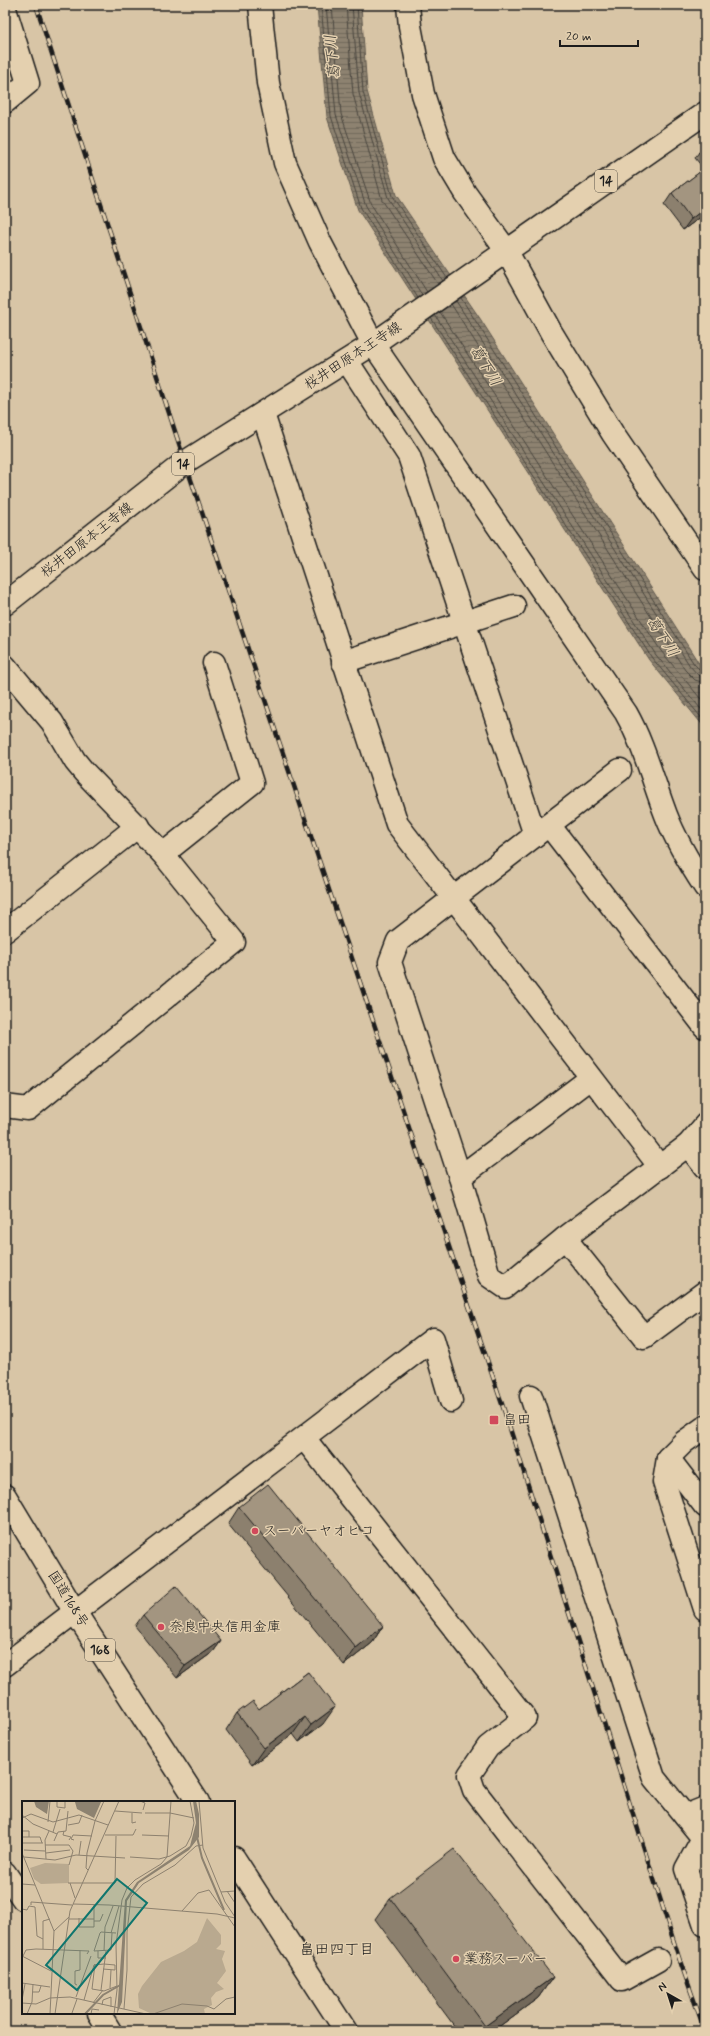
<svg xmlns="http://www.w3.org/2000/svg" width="710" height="2036" viewBox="0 0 710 2036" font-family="Mynerve,'Klee One',sans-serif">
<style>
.water{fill:url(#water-rules);stroke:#60594e}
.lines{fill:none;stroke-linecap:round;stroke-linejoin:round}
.shore{stroke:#49453e;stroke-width:1}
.minor-casing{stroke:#1c1c1c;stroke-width:25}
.primary-casing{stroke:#1c1c1c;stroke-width:25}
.trunk-casing{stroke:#1c1c1c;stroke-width:25}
.minor{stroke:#e4d0af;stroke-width:22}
.primary{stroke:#e4d0af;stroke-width:22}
.trunk{stroke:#e4d0af;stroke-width:22}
.rail-casing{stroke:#1c1c1c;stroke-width:4.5}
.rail{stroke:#e4d0af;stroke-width:3;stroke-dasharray:9;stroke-linecap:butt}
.wall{fill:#8c806e;stroke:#1c1c1c}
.shaded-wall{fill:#72685a;stroke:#1c1c1c}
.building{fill:#a39580;stroke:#1c1c1c}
.poi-dot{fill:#d1495b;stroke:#e4d0af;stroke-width:1.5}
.labels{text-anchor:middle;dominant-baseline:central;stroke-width:3;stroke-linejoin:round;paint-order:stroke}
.shield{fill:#e4d0af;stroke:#585248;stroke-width:1}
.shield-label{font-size:13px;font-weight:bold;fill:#1c1c1c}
.street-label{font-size:14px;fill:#1c1c1c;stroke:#e4d0af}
.poi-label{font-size:14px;fill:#1c1c1c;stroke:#e4d0af;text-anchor:start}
.water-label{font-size:15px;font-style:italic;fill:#444039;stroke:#e4d0af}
.neighbourhood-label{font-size:15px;fill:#1c1c1c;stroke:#e4d0af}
.inset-river{fill:none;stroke:#8d8270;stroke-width:2}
.inset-road{fill:none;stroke:#8d816f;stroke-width:1}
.view{fill:#0f766e;fill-opacity:0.15;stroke:#0f766e;stroke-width:2}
.inset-edge{fill:none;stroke:#1c1c1c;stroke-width:2}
</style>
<defs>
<pattern id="water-rules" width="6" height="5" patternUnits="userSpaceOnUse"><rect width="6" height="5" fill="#8d8270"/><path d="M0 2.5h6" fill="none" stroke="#726a5b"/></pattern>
</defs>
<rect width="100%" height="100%" fill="#d8c5a6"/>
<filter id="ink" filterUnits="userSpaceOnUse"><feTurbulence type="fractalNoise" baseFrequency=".025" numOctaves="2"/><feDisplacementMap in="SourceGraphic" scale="8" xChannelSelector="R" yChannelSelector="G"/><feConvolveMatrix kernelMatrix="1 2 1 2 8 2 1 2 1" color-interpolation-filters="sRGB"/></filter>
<g filter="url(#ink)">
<polygon class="water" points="317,5 361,5 367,91 396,195 481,320 698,662 705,670 705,728 649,660 358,210 327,117"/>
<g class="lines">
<g class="shore">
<polyline points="321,5 331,116 361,208 418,298"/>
<polyline points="326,5 336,115 366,206 422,295"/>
<polyline points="332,5 341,114 371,204 427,292"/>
<polyline points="346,5 353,94 382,200 438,284"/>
<polyline points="352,5 359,93 388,198 443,281"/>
<polyline points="357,5 363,92 392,196 447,278"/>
<polyline points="461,298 694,664 701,671 705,672"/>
<polyline points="456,301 690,666 698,675 705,677"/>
<polyline points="451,304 685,670 695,680 705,683"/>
<polyline points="440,312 661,651 705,704"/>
<polyline points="435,315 656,655 705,714"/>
<polyline points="431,318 652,658 705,722"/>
</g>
<g class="minor-casing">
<g id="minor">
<path d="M 260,5 L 268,83 L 285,163 L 320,242 L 373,344 L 626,713 C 644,745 653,781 666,815 C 676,841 690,864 705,887"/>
<polyline points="408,5 410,26 423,94 444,158 465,193 506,250 551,332 613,434 705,569"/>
<polyline points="5,9 28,83 5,102"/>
<polyline points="347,361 409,456 535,835"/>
<polyline points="263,414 397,824 660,1167"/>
<polyline points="343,662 514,606"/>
<polyline points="5,666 52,722 75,761 84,772 163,854 234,942 28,1109 5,1106"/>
<polyline points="620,770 398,941 390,962 460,1177 489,1276 505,1287 565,1238 688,1145 705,1125"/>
<polyline points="549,825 705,1027"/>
<polyline points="163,854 252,783 214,663"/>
<polyline points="5,931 138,826"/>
<polyline points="688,1145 705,1167"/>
<polyline points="460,1177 591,1078"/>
<polyline points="565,1238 644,1337 705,1292"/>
<polyline points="531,1396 654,1778 703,1838 686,1869 705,1925"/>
<polyline points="705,1427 684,1442 668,1458 664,1482 705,1609"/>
<polyline points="304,1438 525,1718 488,1747 469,1775 474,1790 622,1980 658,1960"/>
<polyline points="668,1458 705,1506"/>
<polyline points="5,1665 433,1339 451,1401"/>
<polyline points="685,1816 705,1808"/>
<polyline points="5,1873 23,1899"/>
<polyline points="99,2013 110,2031"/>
</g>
</g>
<g class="primary-casing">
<polyline id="primary" points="5,604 185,462 373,344 705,113"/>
</g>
<g class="trunk-casing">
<g id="trunk">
<polyline points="5,1496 75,1612 198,1802"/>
<polyline points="234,1858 346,2031"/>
</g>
</g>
<use href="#minor" class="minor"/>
<use href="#primary" class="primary"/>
<use href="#trunk" class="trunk"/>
<g class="rail-casing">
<polyline id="rail" points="36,5 185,462 506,1416 680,1961 705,2031"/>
</g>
<use href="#rail" class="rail"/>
</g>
<g class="wall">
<polygon points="705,147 705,214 683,230 664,205 672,193 704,169 695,158 699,152"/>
<polygon points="705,220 705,234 700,227"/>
<polygon points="239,1507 383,1626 372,1643 344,1665 228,1524"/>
<polygon points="143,1615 221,1641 213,1652 177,1678 135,1626"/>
<polygon points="308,1672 323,1724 299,1742 293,1734 252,1765 226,1730 237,1713 259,1709"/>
<polygon points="390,1898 553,1977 538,1998 493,2031 458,2031 375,1919"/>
</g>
<g class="shaded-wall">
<polygon points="705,208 705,214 683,230 691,219"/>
<polygon points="383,1626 372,1643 344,1665 356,1648"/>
<polygon points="221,1641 213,1652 177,1678 185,1666"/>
<polygon points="335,1707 323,1724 299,1742 311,1725"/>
<polygon points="305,1717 293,1734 252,1765 264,1748"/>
<polygon points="553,1977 538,1998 493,2031 482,2031 485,2026"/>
</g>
<g class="building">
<polygon points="705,147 705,159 699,152"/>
<polygon points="705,168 705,208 691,219 672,193"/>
<polygon points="268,1484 383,1626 356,1648 239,1507"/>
<polygon points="176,1586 221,1641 185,1666 143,1615"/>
<polygon points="308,1672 335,1707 311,1725 305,1717 264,1748 237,1713 253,1701 259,1709"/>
<polygon points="454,1849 553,1977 485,2026 390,1898"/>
</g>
</g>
<g class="poi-dot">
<rect x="489" y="1415" width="10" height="10" rx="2"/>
<circle cx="255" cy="1531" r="4"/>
<circle cx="161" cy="1627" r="4"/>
<circle cx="456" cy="1959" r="4"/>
</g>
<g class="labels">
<g class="shield">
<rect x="595" y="170" width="22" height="22" rx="3"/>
<rect x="172" y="453" width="22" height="22" rx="3"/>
<rect x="85" y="1639" width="30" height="22" rx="3"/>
</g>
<g class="shield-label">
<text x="606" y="181">14</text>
<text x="183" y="464">14</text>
<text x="100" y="1650">168</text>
</g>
<g class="street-label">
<text transform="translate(353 356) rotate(-33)">桜井田原本王寺線</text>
<text transform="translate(87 540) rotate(-38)">桜井田原本王寺線</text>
<text transform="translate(68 1599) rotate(58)">国道168号</text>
</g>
<g class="poi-label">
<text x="503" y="1420">畠田</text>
<text x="263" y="1531">スーパーヤオヒコ</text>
<text x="169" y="1627">奈良中央信用金庫</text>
<text x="464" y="1959">業務スーパー</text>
</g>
<g class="water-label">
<text transform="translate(333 57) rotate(-96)">葛下川</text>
<text transform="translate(485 366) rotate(58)">葛下川</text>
<text transform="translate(662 637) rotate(57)">葛下川</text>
</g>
<g class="neighbourhood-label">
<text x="337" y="1950">畠田四丁目</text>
</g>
</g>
<g transform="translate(22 1801)">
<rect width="213" height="213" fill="#d8c5a6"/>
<path d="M 23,62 L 47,63 L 47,82 L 19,83 L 12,78 L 8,67 Z" fill="#b9a98f"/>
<path d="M 185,117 L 199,134 L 199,143 L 194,148 L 203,150 L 200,158 L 204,170 L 195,182 L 202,188 L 194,191 L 189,197 L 190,204 L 182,208 L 183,213 L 130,213 L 117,207 L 116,193 L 120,185 L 139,161 L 162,150 L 175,141 Z" fill="#b9a98f"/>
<path d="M 12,0 L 27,0 L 25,13 L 14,6 ZM 171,0 L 174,0 L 177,13 L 177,36 L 167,49 L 117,82 L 105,100 L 100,201 L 95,213 L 103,99 L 115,81 L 168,45 L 174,22 ZM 53,1 L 78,0 L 79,1 L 72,17 L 55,8 Z" fill="#8d8270"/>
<path class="inset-river" d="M 175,36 L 180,57 L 202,109M 63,213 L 81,194 L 100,183"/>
<path class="inset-road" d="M 35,0 L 35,6 L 43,7 L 43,0M 118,0 L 123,2 L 121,9M 177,0 L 181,47 L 203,101 L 213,116M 93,10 L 120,12M 110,12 L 110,22 L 114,21M 123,12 L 148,12 L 172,17M 0,14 L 11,23 L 35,33M 0,17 L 9,13 L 31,21 L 57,14 L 86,24M 26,21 L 28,0M 46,24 L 57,22 L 60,14M 0,30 L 7,30 L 7,36M 42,30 L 41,34 L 49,36 L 47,39M 31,31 L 38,8M 83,34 L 111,34 L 114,28M 120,34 L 147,35M 0,36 L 18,36 L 20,42M 52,39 L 49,38 L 51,34 L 70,35M 32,40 L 36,31 L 44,30 L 46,10M 0,42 L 21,42M 23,44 L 47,44 L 51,50 L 47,64M 2,49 L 23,50M 0,52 L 32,130 L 47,116M 24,52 L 48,49M 57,54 L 59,40M 2,56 L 33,59 L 54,54 L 103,57M 108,56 L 137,58 L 148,55 L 164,45 L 169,35 L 172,22 L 168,0M 24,58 L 23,39 L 27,30M 66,69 L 64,67 L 65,52 L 73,20 L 82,0M 46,82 L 93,82 L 94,35M 48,82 L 53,97M 0,83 L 13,84M 205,90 L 213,102M 199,91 L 213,90M 51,103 L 87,104 L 195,113 L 213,117M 9,104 L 9,101 L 50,104M 0,108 L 5,109 L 7,105 L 13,106 L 15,135 L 21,138M 160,110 L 176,92 L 187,89 L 213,126M 57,117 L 57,126 L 72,126 L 72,104M 47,118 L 72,118M 72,120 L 78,120 L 81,113M 89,132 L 97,105M 90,132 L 89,149 L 72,150 L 78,132 L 79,131 L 94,132M 21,148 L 21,120 L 28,118M 76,150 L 76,157 L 84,157M 82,150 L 83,126 L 91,105M 0,155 L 29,170M 1,155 L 4,149 L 14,148 L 67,150 L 65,153M 73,163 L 70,188 L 82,190 L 95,185M 81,168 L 93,169 L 93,164 L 82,163M 0,182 L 28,186M 55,184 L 53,183 L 53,170 L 58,169 L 58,149M 88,187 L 89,169M 79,189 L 84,150M 10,191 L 17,191 L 19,185M 54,196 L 69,155M 28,197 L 48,196 L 124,213M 0,199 L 3,183M 62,199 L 72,164 L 82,163M 0,202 L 14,203 L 28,197M 71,202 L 81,189M 80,204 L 81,199 L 89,196 L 89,206M 102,208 L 105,169 L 105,131 L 109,96 L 121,83 L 153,64 L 174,45 L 181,44M 50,212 L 55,198M 5,213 L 10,201 L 11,183M 28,213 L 32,130M 33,213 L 48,110 L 97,0M 69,213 L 70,208 L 77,209M 92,213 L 95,189 L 94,144 L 100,99 L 105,87 L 113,79 L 139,63 L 145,56 L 149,0M 131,213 L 160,203 L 185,205 L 192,208 L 204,198 L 213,196"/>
<path class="view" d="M 95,78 L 125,102 L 55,189 L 24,164 Z"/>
<rect width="213" height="213" class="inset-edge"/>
</g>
<rect width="710" height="2036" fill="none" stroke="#e4d0af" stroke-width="20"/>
<rect x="10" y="10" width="690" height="2016" fill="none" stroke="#1c1c1c" stroke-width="1.5" filter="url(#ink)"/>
<g transform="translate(668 1994) rotate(321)" stroke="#e4d0af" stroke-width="3" paint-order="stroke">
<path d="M0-3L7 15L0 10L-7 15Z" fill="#1c1c1c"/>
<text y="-6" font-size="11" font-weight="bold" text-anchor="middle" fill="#1c1c1c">N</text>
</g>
<path d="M560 40v6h78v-6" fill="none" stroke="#1c1c1c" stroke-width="2"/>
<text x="566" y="40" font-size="12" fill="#1c1c1c" stroke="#e4d0af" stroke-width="3" paint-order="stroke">20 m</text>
</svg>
